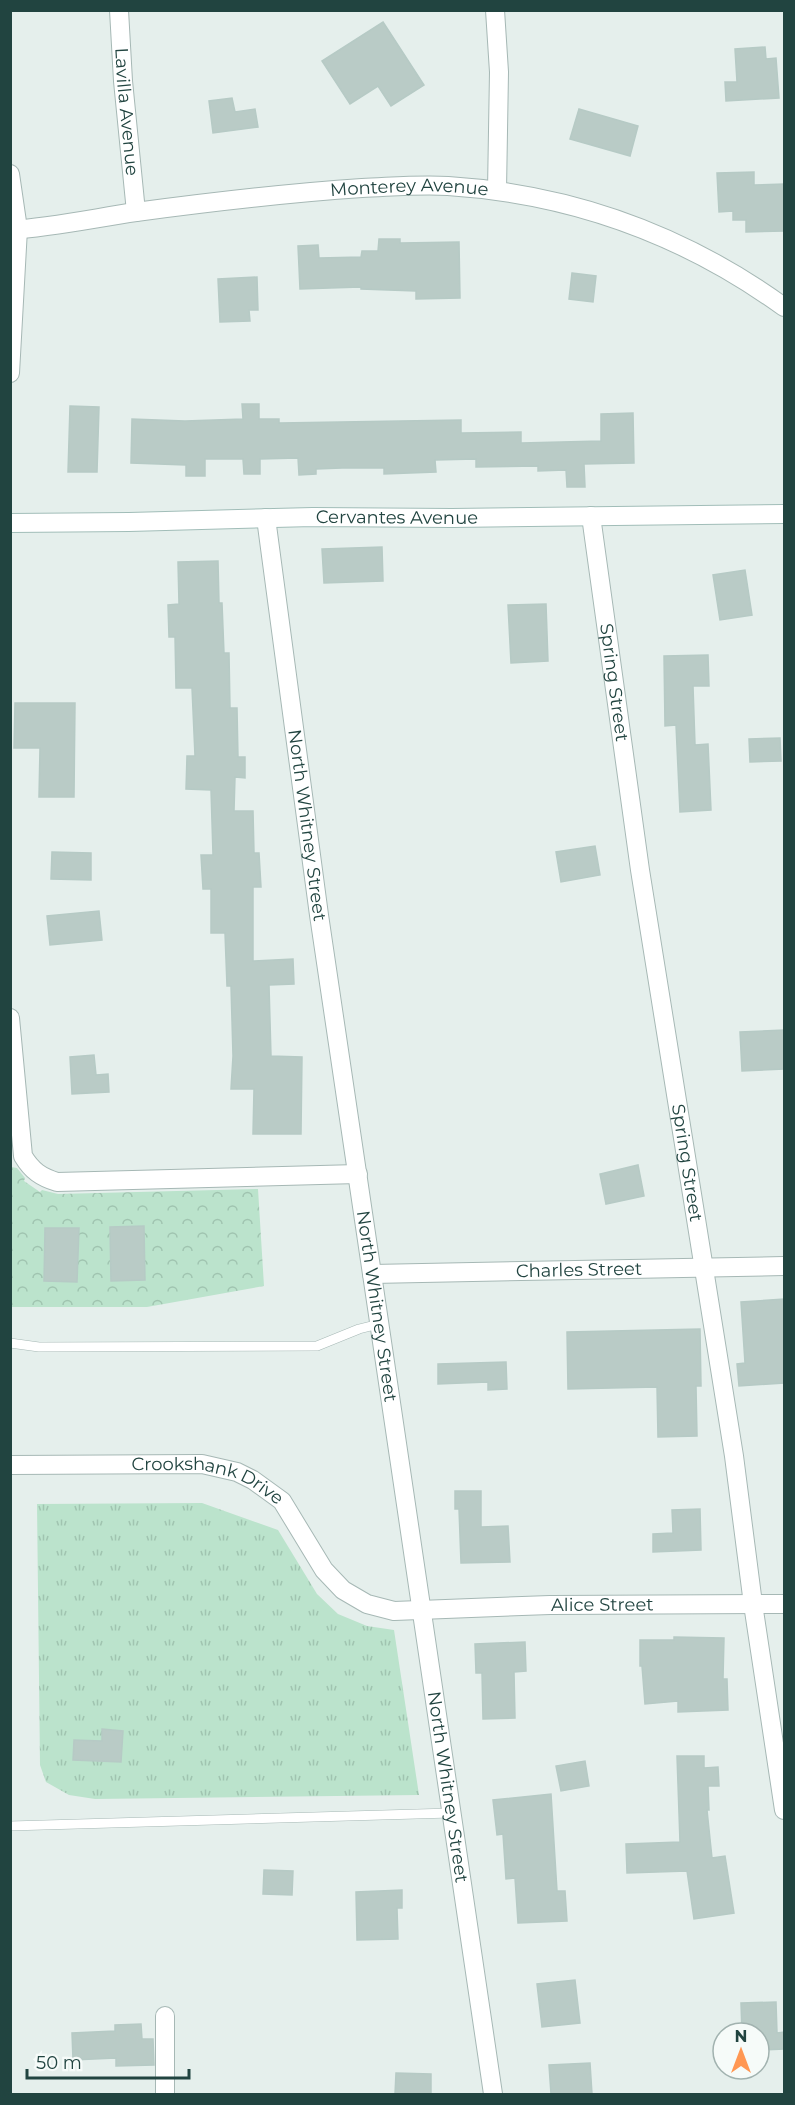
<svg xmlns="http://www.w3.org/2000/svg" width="795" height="2105" viewBox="0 0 795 2105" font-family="Montserrat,sans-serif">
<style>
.grass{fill:url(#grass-tufts)}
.forest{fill:url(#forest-crowns)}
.building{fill:#b9cbc6;stroke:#b6cac5;stroke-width:1.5}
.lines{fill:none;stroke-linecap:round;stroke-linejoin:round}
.lane-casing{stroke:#a6b8b5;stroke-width:10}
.street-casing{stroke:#a6b8b5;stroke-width:20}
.secondary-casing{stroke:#a1bdb8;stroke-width:20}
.lane{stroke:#fff;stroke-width:9}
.street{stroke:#fff;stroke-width:18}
.secondary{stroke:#fff;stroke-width:18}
.labels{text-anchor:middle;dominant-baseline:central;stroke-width:5;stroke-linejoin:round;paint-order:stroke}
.street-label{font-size:18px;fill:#214440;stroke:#f6fbf9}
</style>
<defs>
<pattern id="grass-tufts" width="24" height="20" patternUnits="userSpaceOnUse" patternTransform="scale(1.5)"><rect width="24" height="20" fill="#bbe3cc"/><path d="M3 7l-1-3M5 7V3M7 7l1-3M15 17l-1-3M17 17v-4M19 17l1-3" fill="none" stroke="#a0c4b0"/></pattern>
<pattern id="forest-crowns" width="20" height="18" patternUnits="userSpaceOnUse" patternTransform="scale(1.5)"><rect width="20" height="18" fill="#bbe3cc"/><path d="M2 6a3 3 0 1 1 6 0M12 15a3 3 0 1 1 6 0" fill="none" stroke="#a0c4b0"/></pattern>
</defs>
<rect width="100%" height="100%" fill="#e5efec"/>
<polygon class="grass" points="202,1503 278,1530 317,1594 338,1614 367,1626 394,1630 419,1795 95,1799 69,1795 46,1782 40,1765 37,1504"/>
<polygon class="forest" points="11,1167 17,1168 25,1178 24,1181 40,1192 42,1190 58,1194 258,1189 264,1286 147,1307 11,1307"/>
<g class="building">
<polygon points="383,22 424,85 391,106 378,86 350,104 322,61"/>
<polygon points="765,47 766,59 776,58 779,98 726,101 725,82 737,82 735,49"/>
<polygon points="232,98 235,112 255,109 258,127 213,133 209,101"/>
<polygon points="579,109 638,126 630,156 570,139"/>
<polygon points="754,172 754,185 784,184 784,231 746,232 746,220 733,220 733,211 719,212 717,173"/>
<polygon points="379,239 400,239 400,243 459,242 460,298 416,299 416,291 361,289 361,287 300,289 298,246 318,245 319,258 361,257 362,251 378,251"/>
<polygon points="572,273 596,276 593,302 569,299"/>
<polygon points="257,277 258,310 249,310 250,321 220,322 218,279"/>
<polygon points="242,404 259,404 259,419 279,419 279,423 461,420 461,433 521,432 521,443 601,441 601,414 633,413 634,463 584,464 585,487 567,487 566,470 538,471 538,466 476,467 476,459 435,460 436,472 384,474 384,468 342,468 316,469 316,474 299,475 298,458 260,459 260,474 244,474 243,459 205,459 205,476 186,476 186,465 131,463 132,419 185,421 243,419"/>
<polygon points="70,406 99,407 97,472 68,472"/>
<polygon points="382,547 383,581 324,583 322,549"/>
<polygon points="218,561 219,603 222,603 224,653 229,653 230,708 237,708 238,757 245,757 245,778 235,777 234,811 253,811 254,853 259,853 261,887 253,887 253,961 293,959 294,984 269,985 271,1056 302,1057 301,1134 253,1134 254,1089 231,1089 233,1056 231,986 227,986 225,933 211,933 211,889 203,889 201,855 213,855 211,790 186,789 187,756 195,756 192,688 176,688 175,637 169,637 168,605 179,604 178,562"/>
<polygon points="745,570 752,615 720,620 713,575"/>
<polygon points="546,604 548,661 511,663 508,605"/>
<polygon points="708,655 709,686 693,686 695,745 708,744 711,810 680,812 676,725 665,726 664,656"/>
<polygon points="15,703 75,703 74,797 39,797 40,748 14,748"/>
<polygon points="780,738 781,761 750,762 749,739"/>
<polygon points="595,846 600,875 561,882 556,852"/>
<polygon points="52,852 91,853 91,880 51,879"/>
<polygon points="99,911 102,940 50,945 47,916"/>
<polygon points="784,1030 784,1069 742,1071 740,1032"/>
<polygon points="94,1055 96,1075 108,1074 109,1092 72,1094 70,1057"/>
<polygon points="638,1165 644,1196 606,1204 600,1174"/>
<polygon points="144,1226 145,1280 111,1281 110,1227"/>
<polygon points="45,1228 79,1228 77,1282 44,1281"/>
<polygon points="784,1299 784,1383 739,1386 737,1364 745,1363 741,1302"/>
<polygon points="700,1329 701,1386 696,1386 697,1436 658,1437 657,1387 568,1389 567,1332"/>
<polygon points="506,1362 507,1389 488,1390 488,1382 438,1384 438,1364"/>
<polygon points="455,1491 481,1491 481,1527 508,1526 510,1562 461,1563 459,1509 455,1509"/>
<polygon points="700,1509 701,1550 653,1552 653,1534 673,1533 672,1510"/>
<polygon points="674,1637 724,1638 723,1679 727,1679 728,1710 678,1712 678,1701 645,1704 642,1666 640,1666 640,1640 674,1640"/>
<polygon points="525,1642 526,1671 514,1672 515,1718 483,1719 482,1673 476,1673 475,1644"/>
<polygon points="102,1729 123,1731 121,1762 73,1760 74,1740 102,1741"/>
<polygon points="677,1756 704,1756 704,1768 718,1767 719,1786 708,1786 709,1810 707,1810 712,1858 725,1856 734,1913 694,1919 687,1871 627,1873 626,1844 680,1842"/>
<polygon points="585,1761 589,1786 561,1791 556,1766"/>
<polygon points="551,1794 557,1891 565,1891 567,1921 518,1923 515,1878 506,1879 503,1834 497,1835 493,1800"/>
<polygon points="264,1870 293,1871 292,1895 263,1894"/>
<polygon points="402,1890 402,1908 397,1908 398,1939 357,1940 356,1892"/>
<polygon points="575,1980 580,2023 542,2027 537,1984"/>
<polygon points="776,2002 777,2033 784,2032 784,2049 759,2050 759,2033 742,2033 741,2003"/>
<polygon points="141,2024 142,2039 153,2039 154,2065 116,2066 116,2058 73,2060 72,2033 115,2031 115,2025"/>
<polygon points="590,2063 592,2094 551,2094 549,2065"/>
<polygon points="396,2073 431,2074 431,2094 395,2094"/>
</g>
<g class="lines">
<g class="lane-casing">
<g id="lane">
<polyline points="10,1343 39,1347 317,1346 359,1329 379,1324"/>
<polyline points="10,1826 451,1813"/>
</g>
</g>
<g class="street-casing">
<g id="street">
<path id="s1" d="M 119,10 L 123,81 L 136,212"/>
<polyline points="495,10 499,72 497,190"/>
<polyline points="10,174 18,229 10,373"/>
<path id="s2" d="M 10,230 C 53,227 95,218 136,212 C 211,202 286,193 362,188 C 390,187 420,184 448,186 C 573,194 683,234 784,307"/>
<path id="s3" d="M 591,516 L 640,870 L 734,1456 L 753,1604 L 784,1810"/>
<path id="s4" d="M 266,518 L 319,915 L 493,2094"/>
<path d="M 10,1018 L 23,1156 C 32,1171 41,1177 57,1182 L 358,1174"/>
<path id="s5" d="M 372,1274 L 784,1266"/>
<path id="s6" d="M 10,1465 L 202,1464 L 237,1472 L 253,1480 L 282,1501 L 324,1570 L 343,1590 L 367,1604 L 394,1611 L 550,1605 L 784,1604"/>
<polyline points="165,2094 165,2016"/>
</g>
</g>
<g class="secondary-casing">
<g id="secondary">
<path id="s7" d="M 10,523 L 129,522 L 313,517 L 452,518 L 784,514"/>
</g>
</g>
<use href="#lane" class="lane"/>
<use href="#street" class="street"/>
<use href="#secondary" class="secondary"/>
</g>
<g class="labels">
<g class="street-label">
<text stroke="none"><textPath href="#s1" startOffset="102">Lavilla Avenue</textPath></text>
<text stroke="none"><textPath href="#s2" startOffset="402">Monterey Avenue</textPath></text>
<text stroke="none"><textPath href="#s7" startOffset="387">Cervantes Avenue</textPath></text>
<text stroke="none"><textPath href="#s3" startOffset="168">Spring Street</textPath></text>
<text stroke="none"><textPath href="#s4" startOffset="310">North Whitney Street</textPath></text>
<text stroke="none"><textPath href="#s3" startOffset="654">Spring Street</textPath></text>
<text stroke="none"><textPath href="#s5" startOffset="207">Charles Street</textPath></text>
<text stroke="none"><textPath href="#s4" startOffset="796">North Whitney Street</textPath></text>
<text stroke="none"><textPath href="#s6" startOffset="201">Crookshank Drive</textPath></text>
<text stroke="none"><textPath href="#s6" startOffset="654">Alice Street</textPath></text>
<text stroke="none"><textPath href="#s4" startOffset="1282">North Whitney Street</textPath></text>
</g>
</g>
<rect width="795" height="2105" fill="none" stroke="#214440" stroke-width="24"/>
<g transform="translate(741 2051)"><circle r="28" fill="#f6fbf9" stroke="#a1b2af" stroke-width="1.5"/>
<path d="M0-4.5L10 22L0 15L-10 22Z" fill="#ff9753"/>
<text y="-9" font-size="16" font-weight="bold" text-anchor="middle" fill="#214440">N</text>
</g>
<path d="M27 2069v9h162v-9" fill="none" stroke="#214440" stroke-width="3"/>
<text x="36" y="2069" font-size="18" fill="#214440" stroke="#f6fbf9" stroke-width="4.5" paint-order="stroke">50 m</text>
</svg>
